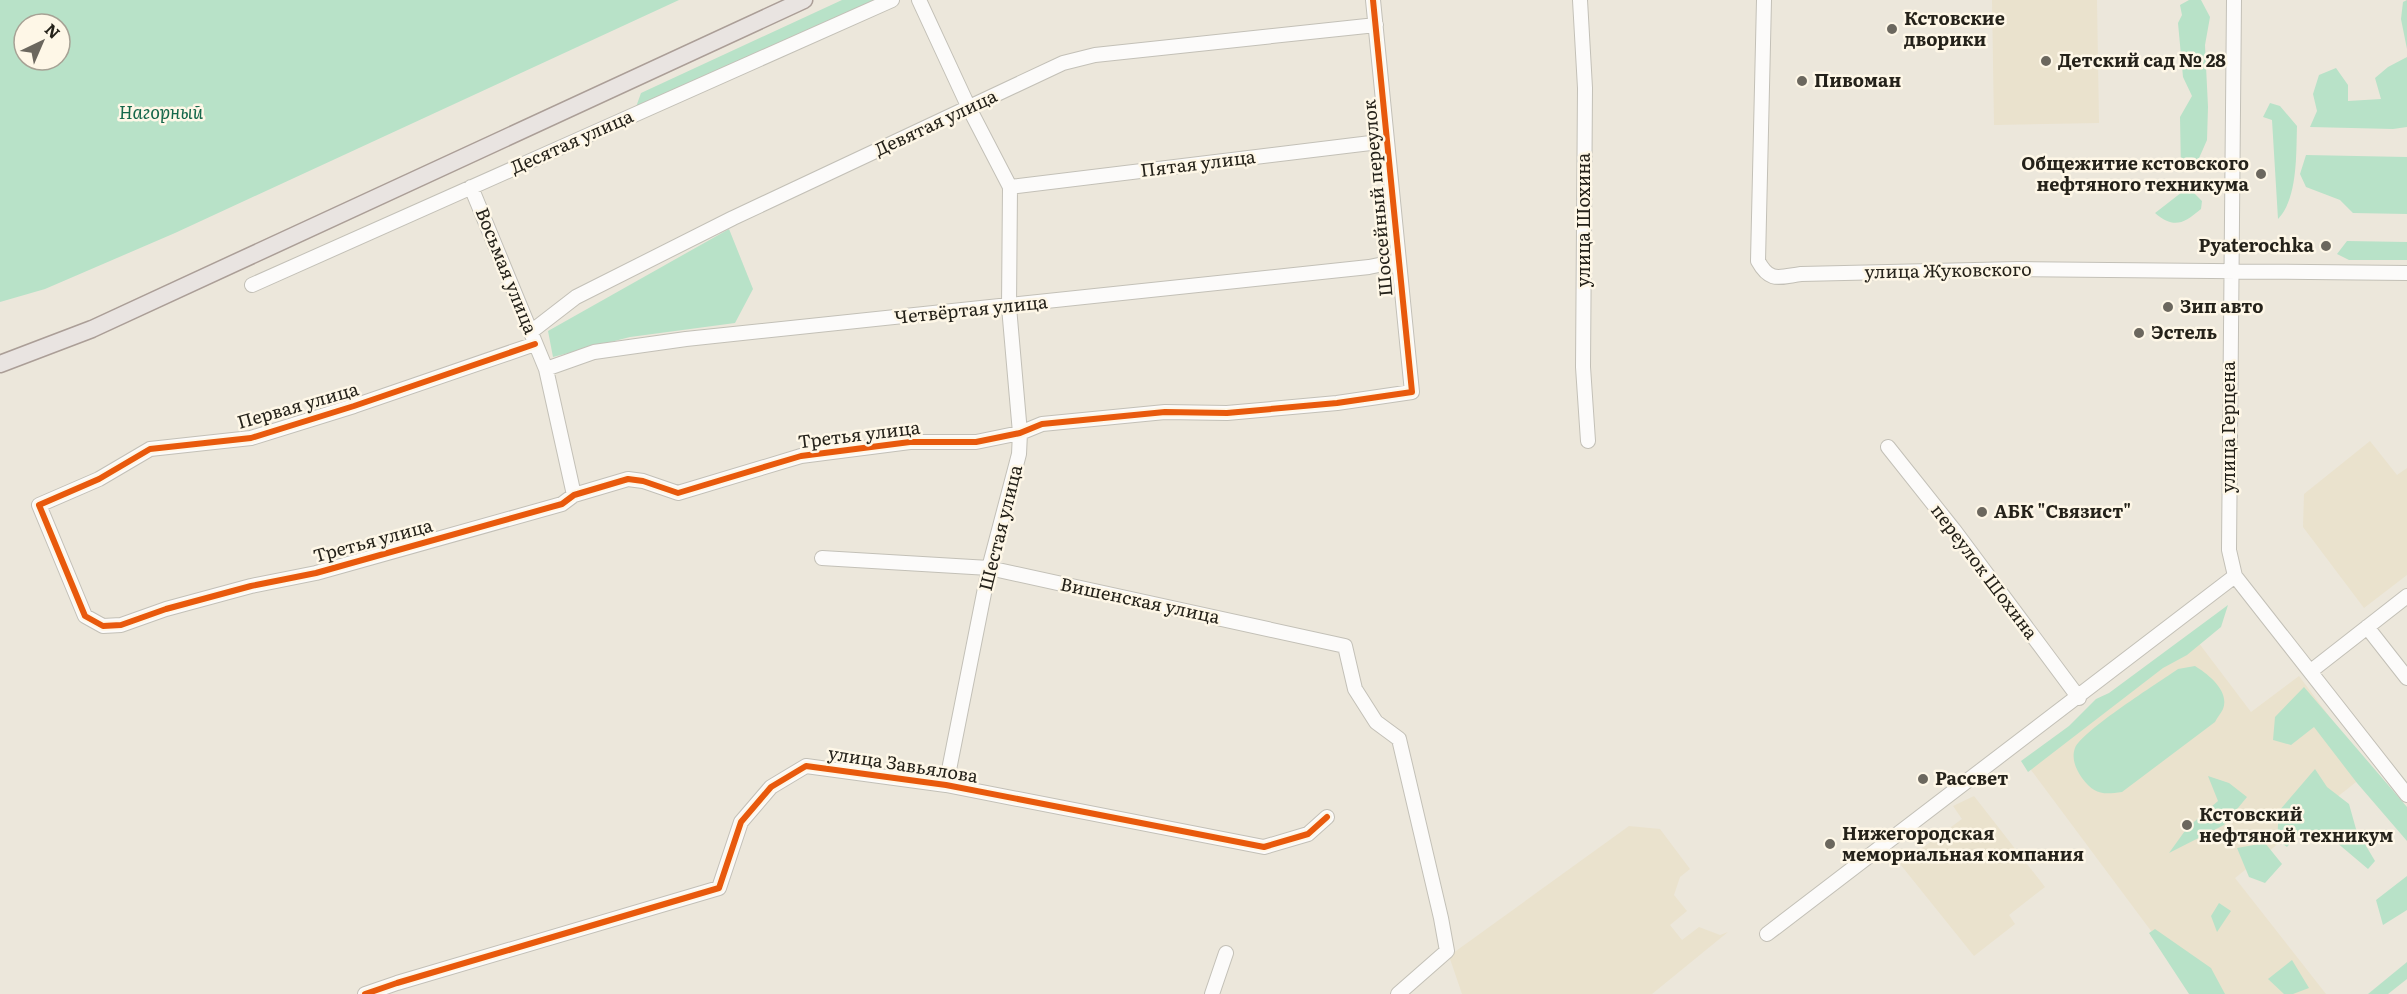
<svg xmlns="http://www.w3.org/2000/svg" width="2407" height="994" viewBox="0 0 2407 994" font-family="Literata,serif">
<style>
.built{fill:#eae2cd}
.green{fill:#b8e2c8;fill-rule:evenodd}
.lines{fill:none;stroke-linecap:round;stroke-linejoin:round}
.minor-casing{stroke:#c3c0b7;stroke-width:16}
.major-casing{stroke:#ab9e97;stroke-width:19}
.minor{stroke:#fcfbfa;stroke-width:14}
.major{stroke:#e9e4e1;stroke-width:16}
.cycleway-casing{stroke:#fef7e7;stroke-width:10}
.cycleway{stroke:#e8590c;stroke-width:6}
.poi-dot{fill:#6b675e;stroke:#fef7e7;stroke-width:2}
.labels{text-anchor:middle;stroke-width:5;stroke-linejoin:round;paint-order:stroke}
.poi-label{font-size:18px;font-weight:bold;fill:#25221a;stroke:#fef7e7;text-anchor:start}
.park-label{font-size:18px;font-style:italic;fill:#15674a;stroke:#fef7e7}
.street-label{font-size:18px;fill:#25221a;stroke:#fef7e7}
</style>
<rect width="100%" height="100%" fill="#ece7db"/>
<path class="built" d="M1992 0H2097L2099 123 1994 125Z
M2370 441 2397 475 2407 468V575L2364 608 2303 527 2304 494Z
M2195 638 2251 712 2299 676 2370 771 2235 878 2326 994H2198L2028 766Z
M1974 796 2045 887 2009 915 2015 924 1974 956 1900 864 1962 819 1953 806Z
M1629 826 1660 829 1690 869 1680 877 1674 895 1687 911 1670 925 1682 940 1699 927 1720 935 1728 932 1652 994H1462L1449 956Z"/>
<path class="green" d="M0 0H679L175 233 45 289 0 302ZM24 24H60V60H24Z
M842 0H877L636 107 641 93Z
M2189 0H2201L2210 17 2205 45 2208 107 2207 140 2196 165 2181 171 2180 117 2192 96 2183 77 2178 23 2182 15 2180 5Z
M2407 0V49L2401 19 2403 2Z
M2407 57V127L2393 129 2310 127 2317 111 2313 94 2319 75 2336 68 2348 85V101L2381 99 2375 78 2388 67Z
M2270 103 2280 106 2297 126C2296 154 2298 198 2278 219L2272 120 2263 117Z
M2306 155 2407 157V214L2353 213 2340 200 2306 187 2300 174Z
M2186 189 2192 191 2202 201 2201 209C2183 224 2174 229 2155 213Z
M729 229 753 289 735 323 630 337 553 357 548 331Z
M2347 241 2407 242V260H2349L2337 254Z
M2228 605 2221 627 2187 655 2163 668 2028 772 2021 761 2069 726 2096 699 2109 693Z
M2195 666C2208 674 2230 691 2223 709 2221 713 2217 718 2215 722L2122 792C2102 795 2094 794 2082 778 2076 769 2071 759 2075 748 2083 730 2158 683 2178 669Z
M2304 687 2407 807V841L2357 783 2314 727 2291 745 2273 740 2275 717Z
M2315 769 2327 787 2349 804 2356 829 2375 861 2368 869 2329 836 2300 831 2287 847 2277 840 2279 811Z
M2208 776 2229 783 2247 797 2224 825 2169 853 2187 828 2218 801Z
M2265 843 2282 864 2265 883 2249 877 2237 848Z
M2407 876V910L2383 925 2376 900Z
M2219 903 2231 911 2217 932 2211 916Z
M2155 929 2211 968 2225 994H2189L2149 933Z
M2292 960 2309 988 2293 994H2284L2268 979Z
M2407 962V979L2388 994H2368Z"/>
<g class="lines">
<g class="minor-casing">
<path id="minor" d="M919 0 969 108 1010 187 1009 307 1020 433 1019 454 989 568 946 785
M1580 0 1585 88 1583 367 1588 441
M1764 0 1758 261C1770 283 1779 277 1801 274L2018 269 2407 273
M2234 0 2229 550 2235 576 2407 795
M471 187 546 369 574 495
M1010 187 1387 141
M252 285 892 0
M532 331 576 297 733 218 1063 63 1095 55 1376 25
M535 344 354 406 251 438 150 449 99 479 39 505 85 616 103 626 121 625 166 609 251 586 316 573 562 504 574 495 628 479 643 481 678 493 801 456 910 442H976L1020 433 1042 424 1165 412 1227 413 1337 403 1412 392 1373 0
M546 369 594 352 686 339 1369 267 1398 261
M1888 447 1954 530 2079 698
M822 558 989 568 1345 646 1355 689 1376 722 1399 739 1441 918 1447 951 1398 994
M2367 627 2407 678
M2311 671 2407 596
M1767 934 2235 576
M365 994 397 983 719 888 741 822 771 787 806 766 946 785 1264 847 1308 834 1327 817
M1212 994 1226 953"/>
</g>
<g class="major-casing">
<path id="major" d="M0 364 92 329 804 0"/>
</g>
<use href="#minor" class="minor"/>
<use href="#major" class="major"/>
<g class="cycleway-casing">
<path id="cycleway" d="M535 344 354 406 251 438 150 449 99 479 39 505 85 616 103 626 121 625 166 609 251 586 316 573 562 504 574 495 628 479 643 481 678 493 801 456 910 442H976L1020 433 1042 424 1165 412 1227 413 1337 403 1412 392 1373 0
M365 994 397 983 719 888 741 822 771 787 806 766 946 785 1264 847 1308 834 1327 817"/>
</g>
<use href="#cycleway" class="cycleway"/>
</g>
<g class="poi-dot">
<circle cx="1892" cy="29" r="6"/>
<circle cx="2046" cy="61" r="6"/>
<circle cx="1802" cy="81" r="6"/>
<circle cx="2261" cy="174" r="6"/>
<circle cx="2326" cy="246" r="6"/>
<circle cx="2168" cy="307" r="6"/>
<circle cx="2139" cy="333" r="6"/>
<circle cx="1982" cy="512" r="6"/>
<circle cx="1923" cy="779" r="6"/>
<circle cx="2187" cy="825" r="6"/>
<circle cx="1830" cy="844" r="6"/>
</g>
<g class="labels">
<g class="poi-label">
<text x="1904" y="25">Кстовские<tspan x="1904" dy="21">дворики</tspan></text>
<text x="2058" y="67">Детский сад № 28</text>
<text x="1814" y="87">Пивоман</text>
<text x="2249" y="170" text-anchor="end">Общежитие кстовского<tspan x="2249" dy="21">нефтяного техникума</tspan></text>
<text x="2314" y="252" text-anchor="end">Pyaterochka</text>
<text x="2180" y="313">Зип авто</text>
<text x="2151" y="339">Эстель</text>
<text x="1994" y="518">АБК "Связист"</text>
<text x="1935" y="785">Рассвет</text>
<text x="2199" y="821">Кстовский<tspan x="2199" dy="21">нефтяной техникум</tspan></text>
<text x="1842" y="840">Нижегородская<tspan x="1842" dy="21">мемориальная компания</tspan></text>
</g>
<g class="park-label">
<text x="161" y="119">Нагорный</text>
</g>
<g class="street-label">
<text transform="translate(936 123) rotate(-25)" y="6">Девятая улица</text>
<text transform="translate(572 142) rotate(-24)" y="6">Десятая улица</text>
<text transform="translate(1198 164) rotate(-7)" y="6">Пятая улица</text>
<text transform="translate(1378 198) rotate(-95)" y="6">Шоссейный переулок</text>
<text transform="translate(1584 220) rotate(-90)" y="6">улица Шохина</text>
<text transform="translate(506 271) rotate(68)" y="6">Восьмая улица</text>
<text transform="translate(1948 271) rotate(-1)" y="6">улица Жуковского</text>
<text transform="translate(971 310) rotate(-6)" y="6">Четвёртая улица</text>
<text transform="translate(298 406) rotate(-16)" y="6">Первая улица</text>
<text transform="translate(2229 427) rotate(-90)" y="6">улица Герцена</text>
<text transform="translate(859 435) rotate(-7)" y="6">Третья улица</text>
<text transform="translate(1001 528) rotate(-76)" y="6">Шестая улица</text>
<text transform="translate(373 541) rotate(-15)" y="6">Третья улица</text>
<text transform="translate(1984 572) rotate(53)" y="6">переулок Шохина</text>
<text transform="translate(1140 601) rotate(12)" y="6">Вишенская улица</text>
<text transform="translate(903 765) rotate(9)" y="6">улица Завьялова</text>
</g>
</g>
<g transform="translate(42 42) rotate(44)"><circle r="28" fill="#fef7e7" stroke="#a7a295" stroke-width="1.5"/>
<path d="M0-4.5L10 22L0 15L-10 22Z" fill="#6b675e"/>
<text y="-9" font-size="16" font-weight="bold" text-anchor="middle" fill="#25221a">N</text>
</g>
</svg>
